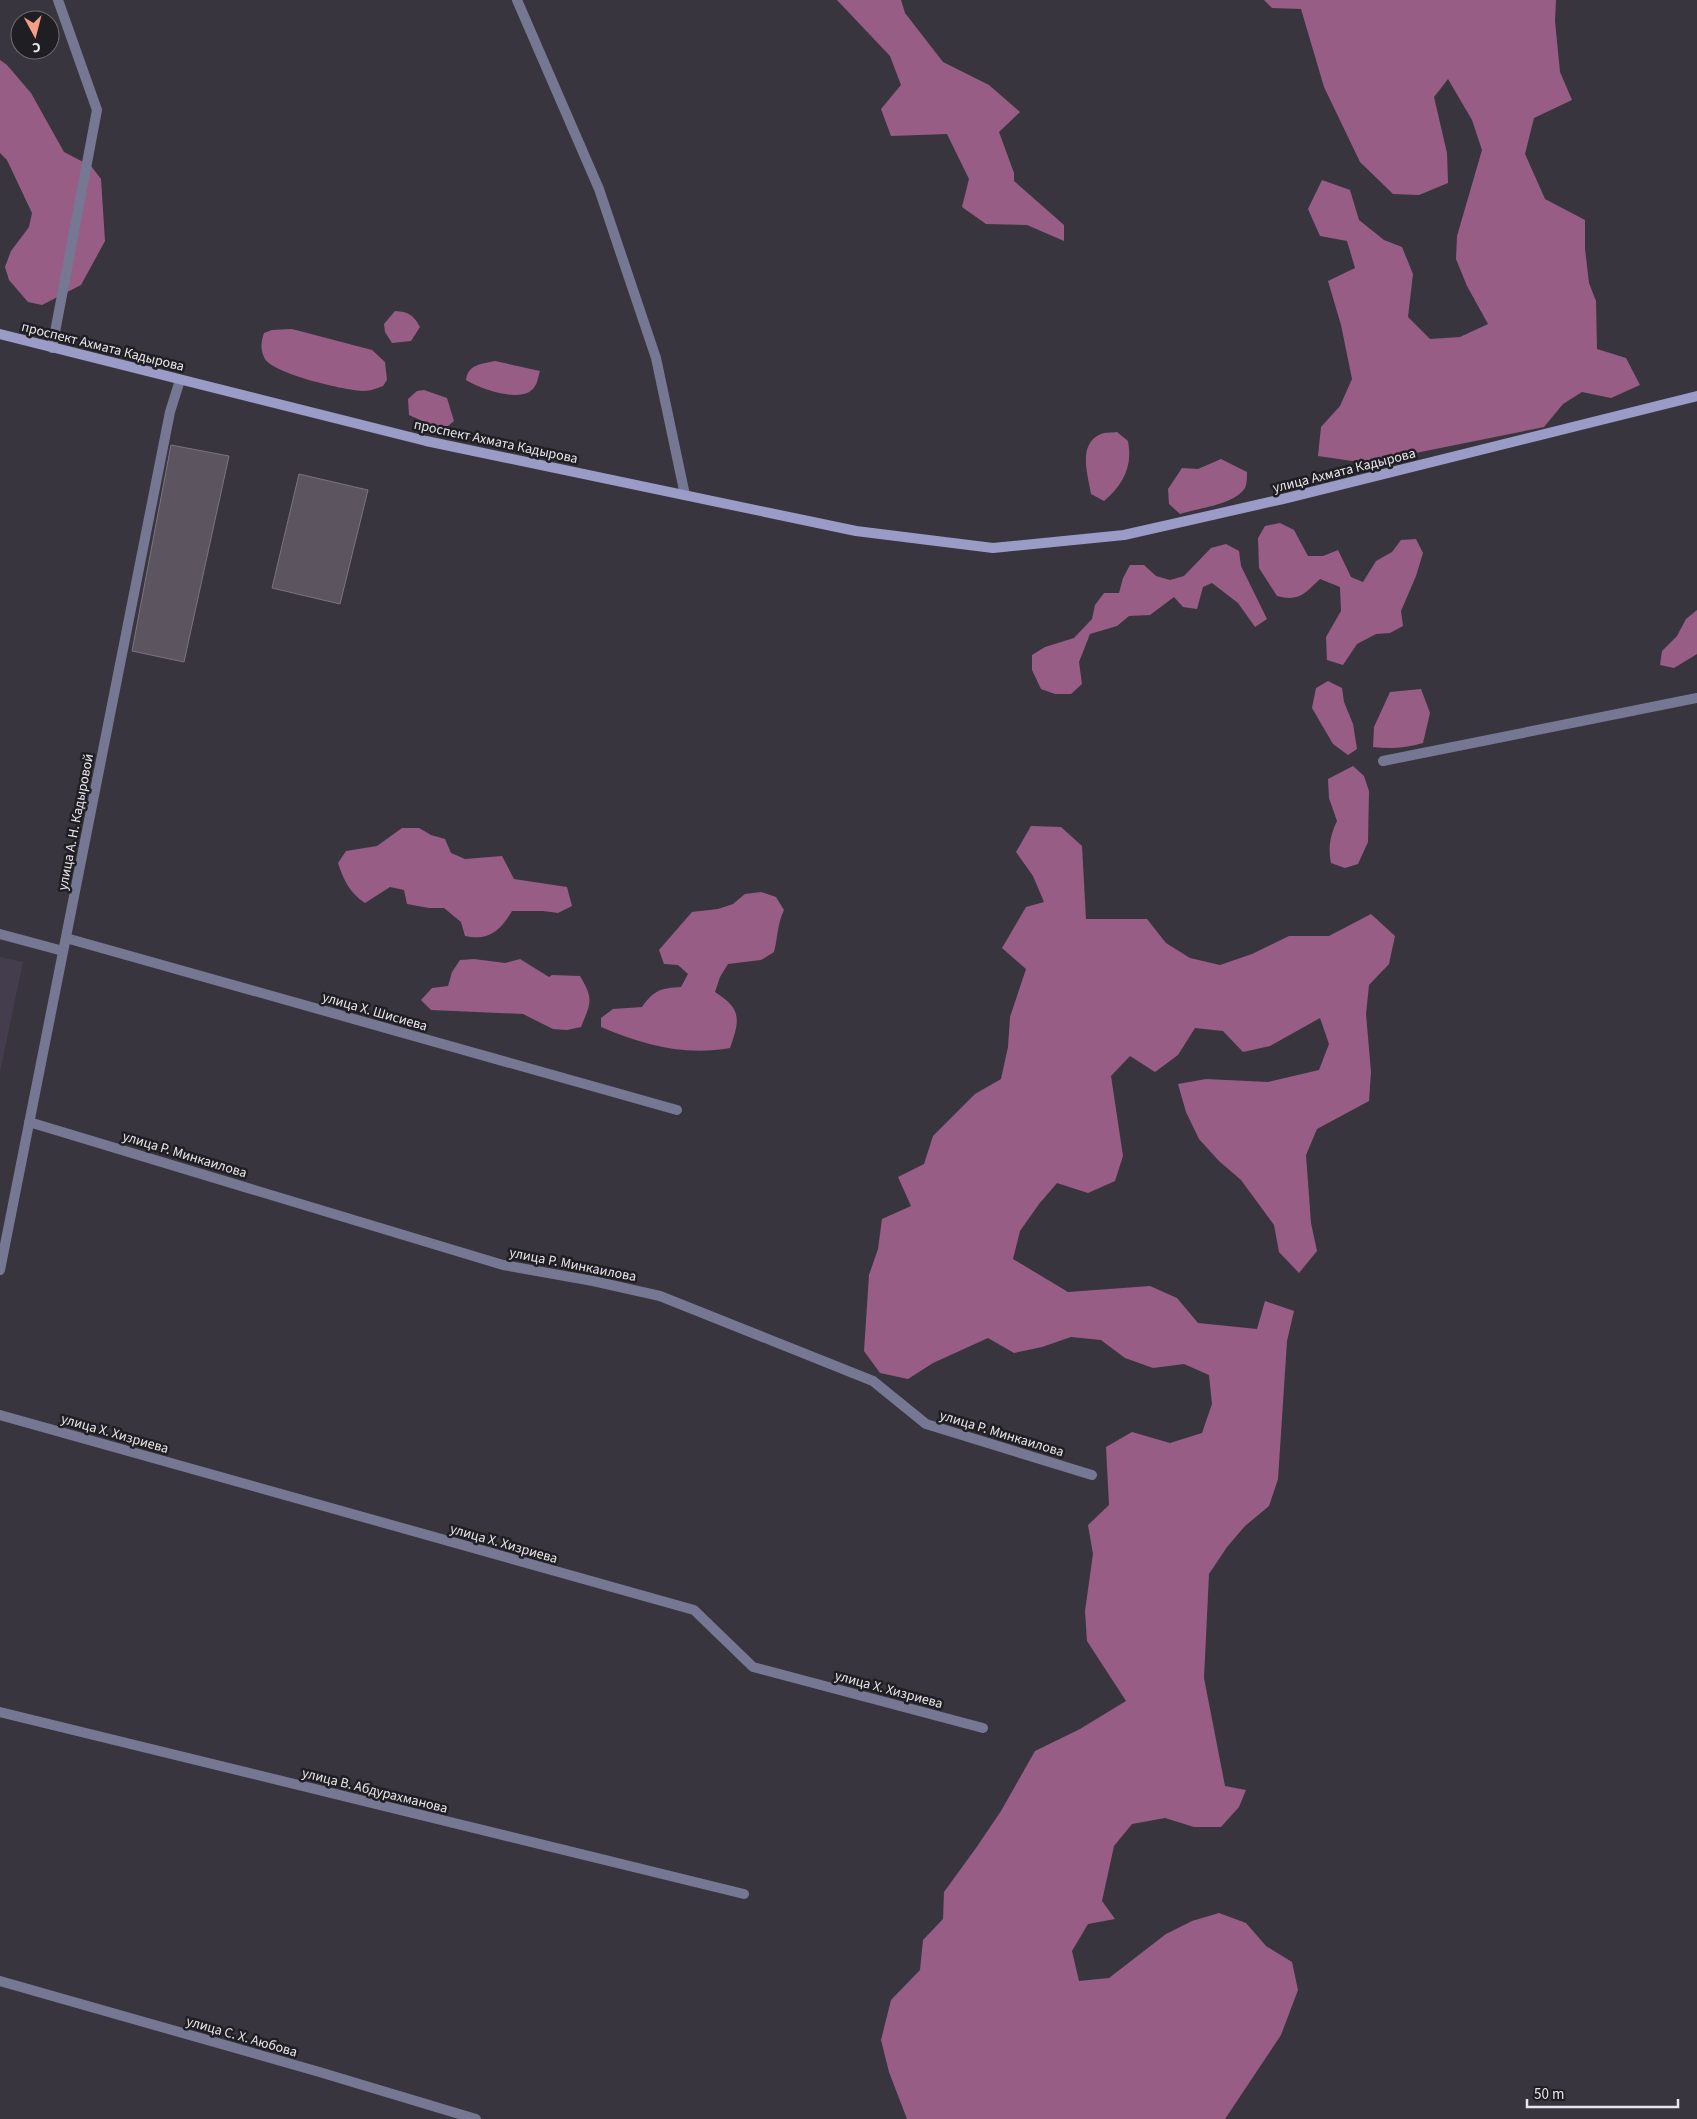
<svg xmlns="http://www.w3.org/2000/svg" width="1697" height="2119" viewBox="0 0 1697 2119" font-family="'Source Sans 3',sans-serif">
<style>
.built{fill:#433d4d}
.forest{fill:#985d85}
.building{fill:#5c545e;stroke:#7c747e}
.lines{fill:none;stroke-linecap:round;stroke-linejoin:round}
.street{stroke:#767793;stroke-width:10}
.secondary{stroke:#9a9bc7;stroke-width:10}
.labels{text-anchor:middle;stroke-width:5;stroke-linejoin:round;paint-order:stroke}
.street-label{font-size:14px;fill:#e8e6ec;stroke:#1f1e22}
</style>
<rect width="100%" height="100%" fill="#39353f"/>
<path class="built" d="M0 957 23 962 0 1072Z"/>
<path class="forest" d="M837 0H901L905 13 943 62 989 85 1020 112 999 132 1014 173V181L1064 225V241L1027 225 986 224 962 207 969 179 947 134 891 136 881 109 901 85 890 56Z
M1264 0H1556L1555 21 1560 72 1572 100 1534 118 1525 154 1545 199 1585 220V249L1589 283 1596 301 1597 349 1626 358 1640 385 1611 398 1582 392 1563 404 1544 427 1366 463 1318 456 1321 427 1340 406 1352 379 1341 325 1328 281 1355 268 1347 241 1320 236 1308 209 1322 180 1350 190 1359 220 1384 240 1402 247 1413 274 1408 317 1430 339 1460 337 1488 324 1467 286 1456 259 1457 236 1482 150 1472 120 1448 79 1434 97 1447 153 1448 183 1419 195 1393 194 1360 162 1324 87 1301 9 1272 8Z
M0 60 7 65 31 93 64 152 91 166 101 179 105 241 81 285 42 305 28 302 9 280 5 267 11 251 29 227 32 213 7 160 0 153Z
M395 311C408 312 413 314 420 327L411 341 392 343 385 332 384 324Z
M292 329 372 350 385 362 387 380 383 386C377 388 371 391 364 391 347 391 274 374 265 359 260 350 261 342 264 333L272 330Z
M495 361 540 371C538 376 538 382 535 386 525 405 480 389 466 380 468 364 482 364 495 361Z
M424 390 447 398 454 421 448 426H433L409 415 408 399 417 391Z
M1117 432 1128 441C1133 466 1123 485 1104 501L1091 494C1088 475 1077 444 1101 434 1105 432 1112 433 1117 432Z
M1221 459 1247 472C1247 477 1247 484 1245 488 1234 505 1198 508 1180 514L1169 504 1168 489 1182 468 1198 469Z
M1280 523 1294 530 1308 556H1323L1338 550 1351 577 1363 582 1376 561 1392 552 1401 540 1416 539 1423 553 1416 576 1401 611 1403 626 1390 633 1376 634 1357 644 1343 665 1327 660 1326 637 1341 611 1340 587 1320 579C1305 593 1300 602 1277 596L1259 568 1258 538 1265 526Z
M1226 544 1239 551 1241 566 1267 619 1255 627 1238 603 1212 583 1203 587 1197 609 1183 607 1174 597 1150 615 1129 616 1117 626 1090 634 1079 662 1082 684 1071 694H1055L1041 689 1032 670V655L1045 647 1074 638 1092 619 1095 605 1104 593H1119L1123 578 1130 565H1144L1156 576 1170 580 1184 576 1211 548Z
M1697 610V654L1674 668 1660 665 1662 651 1677 636 1686 619Z
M1328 681 1342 688 1344 702 1353 724 1357 749 1348 755 1333 744 1312 708 1316 688Z
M1421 689 1430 713 1423 743C1406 748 1391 749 1373 747L1374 727 1390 692Z
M1353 766 1364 776 1369 791 1368 842 1358 864 1345 868 1331 863C1328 847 1330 836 1337 821L1329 798 1328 779Z
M1031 826 1061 827 1082 846 1086 919H1147L1166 943 1190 958 1220 965 1252 954 1289 936H1329L1371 914 1395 936 1389 964 1369 985 1366 1014 1371 1072 1369 1101 1317 1129 1306 1155 1311 1223 1317 1251 1299 1273 1279 1252 1274 1225 1241 1180 1219 1161 1199 1139 1186 1112 1178 1084 1206 1079 1268 1082 1319 1070 1329 1044 1320 1018 1270 1046 1243 1052 1223 1031 1195 1028 1178 1055 1155 1072 1130 1056 1111 1076 1123 1156 1115 1181 1088 1193 1057 1183 1039 1204 1020 1231 1013 1259 1068 1292 1150 1286 1177 1298 1198 1323 1257 1329 1265 1301 1294 1311 1287 1341 1278 1479 1269 1506 1245 1526 1227 1547 1209 1574 1204 1678 1225 1786 1246 1790 1239 1807 1221 1827H1194L1165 1818 1132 1824 1114 1846 1102 1901 1115 1919 1088 1924 1072 1951 1079 1981 1109 1978 1166 1934 1192 1921 1219 1913 1246 1923 1266 1946 1292 1962 1298 1990 1281 2035 1225 2119H907L889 2072 881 2040 891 2000 920 1970 923 1940 943 1919 944 1892 976 1848 1001 1811 1035 1751 1080 1729 1126 1701 1087 1641 1085 1611 1093 1554 1088 1525 1109 1505 1106 1447 1132 1432 1170 1443 1202 1433 1212 1404 1209 1375 1184 1364 1153 1368 1125 1358 1101 1340 1071 1337 1042 1347 1014 1353 988 1338 933 1363 908 1379 880 1373 864 1351 869 1275 878 1249 882 1219 911 1206 898 1177 924 1164 933 1136 975 1094 1001 1079 1008 1047 1010 1017 1026 969 1002 948 1026 907 1044 902 1033 876 1016 852Z
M402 828H419L431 835 445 839 451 853 465 859 502 856 514 879 567 887 572 906 558 913 543 911H512C500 931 489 941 465 936L461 922 444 908H429L407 904 404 890 390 887 365 903C350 893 344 881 338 863L346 851 377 846Z
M761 892 776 897 784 910C777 925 778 937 774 952L761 960 728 964 720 977 715 992C742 1009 740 1020 730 1048 684 1056 643 1045 601 1027V1018L613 1009 642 1007C654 990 661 988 681 987L688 974 678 965 664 964 659 950 692 912 718 909 733 904 745 894Z
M474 959 505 963 520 959 549 977 552 975 580 976C594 1000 591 1002 581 1027L567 1030 553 1029 523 1014 431 1010 421 1000 432 988 448 986 452 972 460 960Z"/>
<path class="building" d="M171 445 229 456 184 662 132 651Z
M299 474 368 490 340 604 272 588Z"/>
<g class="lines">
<path class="street" d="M517 0 599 189 656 358 685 495
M52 348 97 110 58 0
M1383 761 1697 698
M0 934 63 951
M66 938 677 1110
M29 1122 503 1265 593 1281 660 1296 873 1381 926 1424 1092 1475
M0 1270 170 412 180 380
M0 1415 694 1610 753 1667 983 1728
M0 1712 744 1894
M0 1981 316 2071 476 2119"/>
<path class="secondary" d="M0 334 426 441 856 531 993 548 1124 535 1283 499 1697 396"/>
</g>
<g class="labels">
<g class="street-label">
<text transform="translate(103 346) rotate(14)" y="5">проспект Ахмата Кадырова</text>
<text transform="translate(496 441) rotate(12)" y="5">проспект Ахмата Кадырова</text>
<text transform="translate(1344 470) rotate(-14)" y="5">улица Ахмата Кадырова</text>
<text transform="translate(75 822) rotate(-79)" y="5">улица А. Н. Кадыровой</text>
<text transform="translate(375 1011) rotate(16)" y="5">улица Х. Шисиева</text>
<text transform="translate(185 1154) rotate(17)" y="5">улица Р. Минкаилова</text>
<text transform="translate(573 1264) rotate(11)" y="5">улица Р. Минкаилова</text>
<text transform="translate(115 1433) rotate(16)" y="5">улица Х. Хизриева</text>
<text transform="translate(1002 1433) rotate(17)" y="5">улица Р. Минкаилова</text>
<text transform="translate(504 1543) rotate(16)" y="5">улица Х. Хизриева</text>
<text transform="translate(889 1689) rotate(15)" y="5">улица Х. Хизриева</text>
<text transform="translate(375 1790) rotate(14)" y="5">улица В. Абдурахманова</text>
<text transform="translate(242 2036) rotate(16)" y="5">улица С. Х. Аюбова</text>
</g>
</g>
<g transform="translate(35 35) rotate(173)"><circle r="24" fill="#1f1e22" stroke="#6f6e73"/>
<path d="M0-4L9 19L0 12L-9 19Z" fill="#f49e86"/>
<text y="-8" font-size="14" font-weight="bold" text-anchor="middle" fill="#e8e6ec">С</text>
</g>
<path d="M1527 2099v8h151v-8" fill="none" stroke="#e8e6ec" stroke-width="2.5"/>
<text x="1534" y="2099" font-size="15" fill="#e8e6ec" stroke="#1f1e22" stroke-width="4" paint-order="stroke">50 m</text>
</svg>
